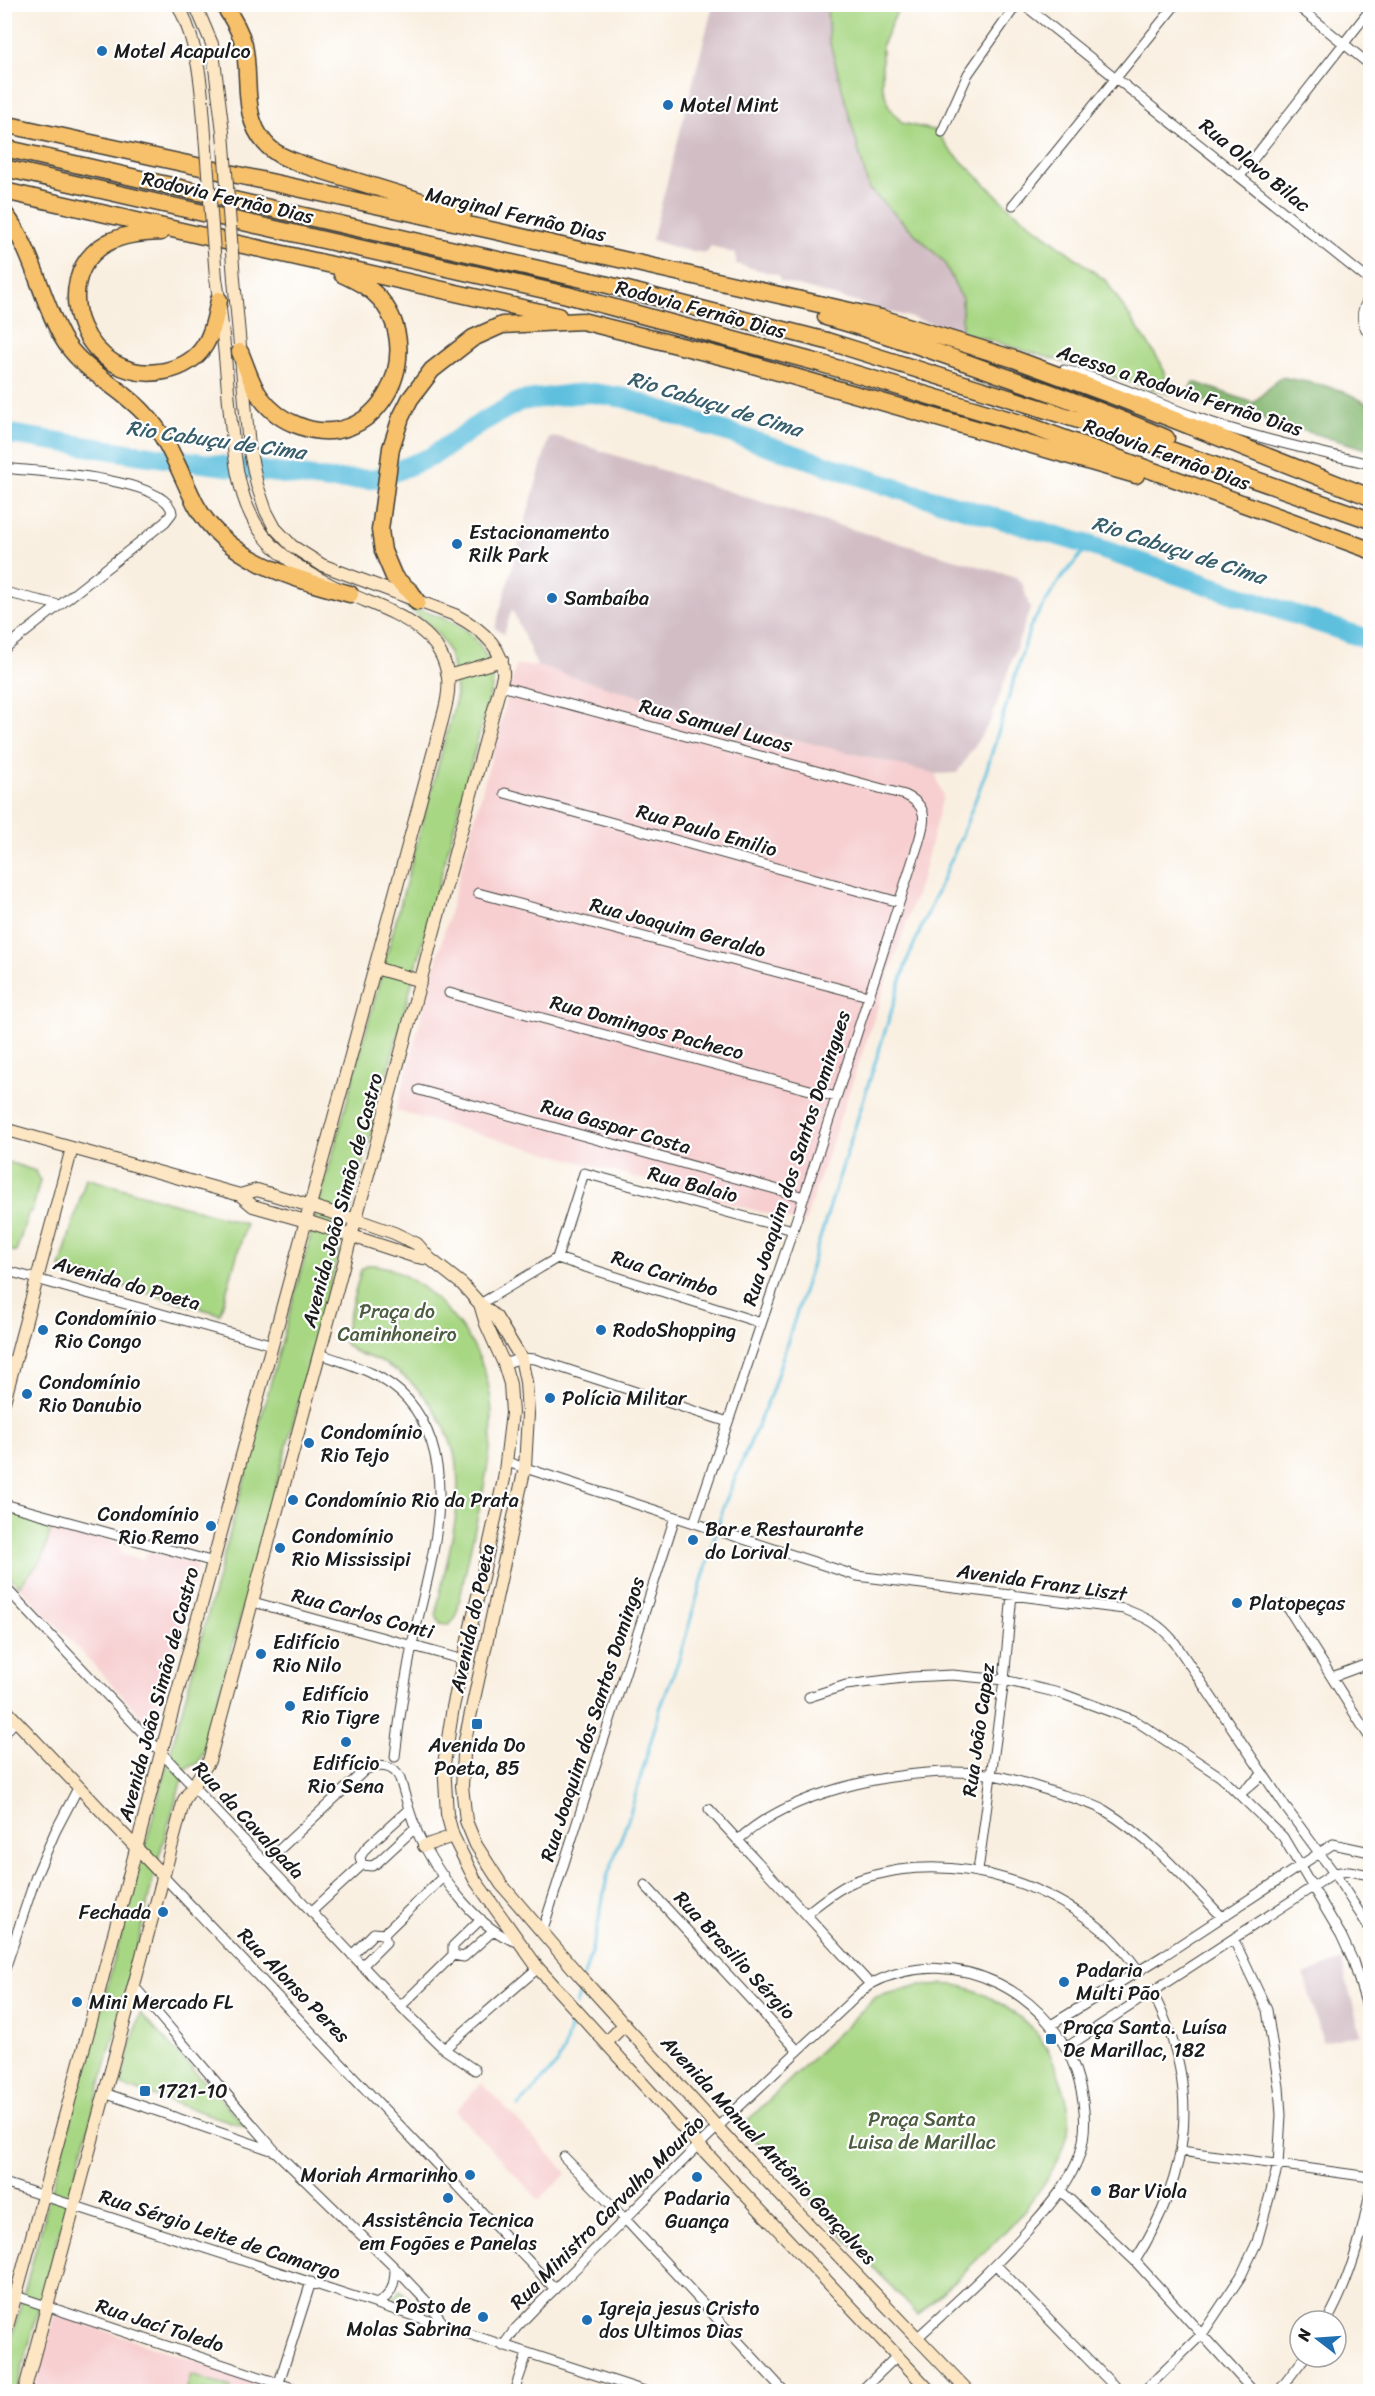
<svg xmlns="http://www.w3.org/2000/svg" width="1375" height="2396" viewBox="0 0 1375 2396" font-family="Sriracha,sans-serif">
<style>
.built{fill:#f7cfd0}
.industrial{fill:#d2bdc5}
.green{fill:#a8d784;stroke:#627a50;stroke-width:1.5}
.forest{fill:#86b872;stroke:#516a47;stroke-width:1.5}
.lines{fill:none;stroke-linecap:round;stroke-linejoin:round}
.stream{stroke:#5fc0de;stroke-width:3}
.river{stroke:#5fc0de;stroke-width:20}
.street-casing{stroke:#3d3c39;stroke-width:11}
.secondary-casing{stroke:#3d3c39;stroke-width:14}
.highway-casing{stroke:#3d3c39;stroke-width:19}
.street{stroke:#fff;stroke-width:9}
.secondary{stroke:#fce6c4;stroke-width:12}
.highway{stroke:#f7c06b;stroke-width:16}
.secondary-bridge-casing{stroke:#3d3c39;stroke-width:14;stroke-linecap:butt}
.secondary-bridge{stroke:#fce6c4;stroke-width:12}
.poi-dot{fill:#1f6fb2;stroke:#fff;stroke-width:2}
.labels{text-anchor:middle;stroke-width:4.5;stroke-linejoin:round;paint-order:stroke}
.poi-label{font-size:20px;fill:#1c1c1c;stroke:#fff;text-anchor:start}
.street-label{font-size:20px;fill:#1c1c1c;stroke:#fff}
.park-label{font-size:20px;fill:#4d5d40;stroke:#fff}
.water-label{font-size:21px;font-style:italic;fill:#375e6a;stroke:#fff}
</style>
<rect width="100%" height="100%" fill="#fff"/>
<filter id="ink" filterUnits="userSpaceOnUse"><feTurbulence type="fractalNoise" baseFrequency=".0167" numOctaves="2"/><feDisplacementMap in="SourceGraphic" scale="12" xChannelSelector="R" yChannelSelector="G"/><feConvolveMatrix kernelMatrix="1 2 1 2 8 2 1 2 1" color-interpolation-filters="sRGB"/></filter>
<filter id="wash" filterUnits="userSpaceOnUse"><feTurbulence type="fractalNoise" baseFrequency=".008" numOctaves="4" result="noise"/><feDisplacementMap in="SourceGraphic" scale="24" xChannelSelector="R" yChannelSelector="G"/><feGaussianBlur stdDeviation="1.35" result="paint"/><feColorMatrix in="noise" values="0 0 0 0 0 0 0 0 0 0 0 0 0 0 0 0 0 1.4 0 .05"/><feComposite in="paint" operator="in"/></filter>
<g filter="url(#wash)">
<rect width="100%" height="100%" fill="#f9efe0"/>
<path class="built" d="M516 665 542 666 736 725 936 774 943 796 923 874 804 1224 396 1111Z
M52 1525 121 1543 120 1553 127 1556 143 1560 149 1551 196 1564V1572L155 1726H152L147 1722 19 1586 43 1558Z
M482 2083 567 2173 539 2200 455 2111Z
M55 2316H60L274 2387 273 2392H33Z"/>
<path class="industrial" d="M713 5H827L829 40 869 189 944 262 962 299V332L780 281 778 275 736 264V254L711 246 706 253 679 249 652 240Z
M558 437 803 515 1016 577 1023 585 1030 609 991 720 957 773 936 774 736 725 537 666 512 609 504 634 495 628 549 438Z
M1341 1960 1361 2034 1323 2042 1304 1975Z"/>
<path class="green" d="M827 5H900L882 45V85L889 107 902 123 937 131 948 148 1010 208 1106 281 1161 363 1170 394 962 332V299L944 262 869 189 829 40Z
M402 604C449 620 486 626 493 683L204 1752 198 1763 185 1769 156 1866 129 1981 16 2391 5 2392V2365L23 2296 456 699C455 648 442 631 402 604Z
M5 1161 36 1171 40 1180 32 1212 29 1211 16 1252 5 1249Z
M86 1178 246 1224 220 1314 60 1268Z
M368 1265C391 1263 420 1284 436 1299 505 1366 498 1423 479 1510 471 1546 463 1582 456 1618L449 1625 440 1624 436 1615C444 1562 467 1507 454 1453 444 1416 420 1384 387 1365 375 1357 343 1353 343 1337L361 1270Z
M5 1511 52 1525 43 1558 19 1586 5 1571Z
M919 1985C931 1985 944 1984 955 1985 986 1990 1028 2018 1044 2044 1055 2061 1072 2105 1069 2125 1058 2196 967 2267 918 2315L742 2126 876 1997Z
M140 2013 241 2121 246 2127 120 2085Z
M400 2290 422 2310 389 2304Z
M191 2375 231 2388 230 2391H186Z"/>
<path class="forest" d="M1281 377 1322 385 1343 391 1370 405V450L1186 396 1194 382 1253 403Z"/>
<g class="lines">
<path class="stream" d="M584 1976 596 1935 607 1877 630 1814 660 1709 679 1659 724 1505 772 1391 908 958 962 835 987 769 1030 627 1059 581 1089 545
M576 2005 582 1985
M519 2106 557 2064 564 2050 574 2014"/>
<path class="river" d="M4 433 135 454 330 480 376 479 431 457 482 422 520 401 573 394 593 393 625 398 901 490 1089 545 1370 640"/>
</g>
</g>
<g filter="url(#ink)">
<g class="lines">
<g class="street-casing">
<path id="street" d="M1023 4 1370 281
M1295 4 1370 65
M942 132 968 74 1017 4
M1240 176 1370 10
M1013 205 1176 4
M1370 297C1360 310 1360 323 1370 335
M1064 370C1109 380 1150 401 1193 416 1250 437 1311 450 1370 464
M4 468C35 472 168 477 172 513L165 522 4 649
M4 592 59 605
M501 686 905 795C929 806 925 820 919 841L804 1197 694 1523
M505 793 899 902
M478 893 868 996
M449 993 836 1097
M419 1090 804 1197
M557 1258 761 1323
M4 1270 273 1345
M480 1304 557 1258 584 1173 793 1230
M320 1354C352 1365 385 1374 408 1400 466 1468 428 1569 412 1645 405 1682 399 1720 395 1757
M504 1364 521 1358 535 1359 728 1422
M507 1462 857 1576 1124 1609C1147 1618 1159 1623 1175 1643L1286 1808 1334 1873 1370 1929
M4 1504 214 1562
M4 1586 409 2015 444 2049 475 2070
M253 1602 464 1660
M1286 1605 1370 1738
M1332 1677 1370 1663
M809 1697 846 1685 911 1677 952 1675 1004 1680 1063 1694 1136 1721 1221 1777 1283 1837 1341 1935 1353 1961 1366 2003 1370 2030
M4 1734 16 1720
M1240 1794 1263 1774
M709 1809 870 1984
M738 1840C795 1788 911 1765 987 1774 1009 1777 1031 1785 1053 1792 1069 1797 1089 1802 1104 1810 1149 1837 1186 1879 1222 1917
M265 1863 365 1770C378 1764 394 1764 400 1779 407 1801 412 1825 423 1844 442 1879 479 1930 517 1942
M362 1865 360 1857 366 1848 409 1809
M978 1871 1004 1680 1012 1594
M163 1876 555 2289
M645 1885 798 2051
M311 1912 362 1865 372 1866 377 1863 416 1827
M806 1914C820 1903 834 1891 851 1883 865 1876 883 1873 899 1870 974 1860 1048 1885 1106 1933 1119 1943 1129 1958 1139 1971
M542 1932 675 1517
M352 1955 374 1933 384 1934 444 1876
M453 1955 464 1957 493 1931
M362 1966 386 1942 384 1934
M4 1972 36 1876 55 1832 78 1788
M133 1985 276 2152 395 2268 429 2304 445 2326
M401 2006 453 1955V1946L481 1919
M1051 2025 1163 1956 1333 1844 1370 1852
M1067 2047 1334 1873 1349 1871 1370 1875
M444 2049 538 1968
M104 2093 274 2151
M1181 2151 1370 2177
M564 2157 625 2219 785 2392
M4 2183 648 2392
M1062 2192 1135 2261 1254 2392
M1135 2261C1191 2172 1202 2087 1152 1992
M996 2265 1120 2392
M4 2292 305 2392
M376 2304C392 2296 395 2284 395 2268
M1327 2321C1349 2282 1362 2236 1370 2192
M503 2346 516 2328 540 2303C594 2252 644 2199 697 2147 725 2119 755 2092 784 2064 804 2045 825 2026 845 2007 854 1999 863 1988 873 1983 956 1941 1057 1994 1079 2082 1085 2105 1087 2131 1080 2154 1069 2185 1048 2207 1027 2231 993 2269 955 2303 918 2337
M276 2392 311 2282
M514 2392 527 2354
M860 2392 897 2356
M1143 2392 1203 2333 1241 2276 1257 2242 1278 2165 1281 2115 1279 2087 1267 2010 1234 1940
M1278 2392 1305 2357"/>
</g>
<g class="secondary-casing">
<path id="secondary" d="M178 4C199 46 202 89 205 135
M195 4 212 44 223 132
M448 676 502 660
M375 968 421 981
M4 1129 240 1195 253 1206 306 1221 413 1256 430 1259
M240 1195 257 1190 357 1220 394 1233 417 1244 430 1259 462 1284 480 1304 496 1317 521 1358 526 1382 528 1414 525 1467 465 1740 462 1786 466 1821 476 1845 501 1884 579 1975 749 2162 969 2392
M480 1304 486 1324 504 1364 510 1384 512 1413 504 1479 453 1707 444 1764 447 1814 453 1836 475 1880 538 1968 693 2139 931 2392
M4 1402 72 1148
M4 1708 163 1876
M424 1846 453 1836
M606 2043 625 2024
M4 2338 93 2014 161 1753 440 728C444 712 450 695 448 678 442 626 389 612 350 594 312 577 271 555 252 517 236 486 234 448 230 414 226 369 223 323 216 278
M24 2392 184 1800 209 1761 503 676C505 646 478 627 455 615L322 565 292 546 275 528 266 511 257 485 249 447 234 279"/>
</g>
<g class="highway-casing">
<path id="highway" d="M223 4C232 17 240 30 244 45 251 78 241 116 265 143 275 155 290 160 304 165L463 214
M4 124 495 231 881 318 1014 359 1114 396 1370 497
M4 148 600 283 827 341 1142 440 1370 520
M4 168 567 295 819 363 1027 425 1370 550
M4 191 558 316
M4 213C33 249 40 297 62 337 81 371 120 386 145 414 170 440 180 474 196 505 226 560 293 579 350 594
M161 232C142 233 124 234 107 243 43 279 86 387 165 371 206 362 212 335 219 300
M826 317C884 333 939 353 995 373 1053 393 1110 414 1166 438
M240 352C247 368 251 385 261 398 270 410 283 420 297 425 373 457 429 358 380 299 370 287 356 281 342 274
M417 602 411 592 394 577 383 551 380 530 391 448 401 417 410 399 432 370 473 338 502 325 582 321 736 360 1136 475"/>
</g>
<use href="#street" class="street"/>
<use href="#secondary" class="secondary"/>
<use href="#highway" class="highway"/>
<g class="secondary-bridge-casing">
<path id="secondary-bridge" d="M223 132 234 279
M205 135 216 278"/>
</g>
<use href="#secondary-bridge" class="secondary-bridge"/>
</g>
</g>
<g class="poi-dot">
<circle cx="102" cy="51" r="6"/>
<circle cx="668" cy="105" r="6"/>
<circle cx="457" cy="544" r="6"/>
<circle cx="552" cy="598" r="6"/>
<circle cx="43" cy="1330" r="6"/>
<circle cx="601" cy="1330" r="6"/>
<circle cx="27" cy="1394" r="6"/>
<circle cx="550" cy="1398" r="6"/>
<circle cx="309" cy="1443" r="6"/>
<circle cx="293" cy="1500" r="6"/>
<circle cx="211" cy="1526" r="6"/>
<circle cx="693" cy="1540" r="6"/>
<circle cx="280" cy="1548" r="6"/>
<circle cx="1237" cy="1603" r="6"/>
<circle cx="261" cy="1654" r="6"/>
<circle cx="290" cy="1706" r="6"/>
<rect x="471" y="1718" width="12" height="12" rx="3"/>
<circle cx="346" cy="1742" r="6"/>
<circle cx="163" cy="1912" r="6"/>
<circle cx="1064" cy="1982" r="6"/>
<circle cx="77" cy="2002" r="6"/>
<rect x="1045" y="2033" width="12" height="12" rx="3"/>
<rect x="139" y="2085" width="12" height="12" rx="3"/>
<circle cx="470" cy="2175" r="6"/>
<circle cx="697" cy="2177" r="6"/>
<circle cx="1096" cy="2191" r="6"/>
<circle cx="448" cy="2198" r="6"/>
<circle cx="483" cy="2317" r="6"/>
<circle cx="587" cy="2320" r="6"/>
</g>
<g class="labels">
<g class="poi-label">
<text x="114" y="58">Motel Acapulco</text>
<text x="680" y="112">Motel Mint</text>
<text x="469" y="539">Estacionamento<tspan x="469" dy="23">Rilk Park</tspan></text>
<text x="564" y="605">Sambaíba</text>
<text x="55" y="1325">Condomínio<tspan x="55" dy="23">Rio Congo</tspan></text>
<text x="613" y="1337">RodoShopping</text>
<text x="39" y="1389">Condomínio<tspan x="39" dy="23">Rio Danubio</tspan></text>
<text x="562" y="1405">Polícia Militar</text>
<text x="321" y="1439">Condomínio<tspan x="321" dy="23">Rio Tejo</tspan></text>
<text x="305" y="1507">Condomínio Rio da Prata</text>
<text x="199" y="1521" text-anchor="end">Condomínio<tspan x="199" dy="23">Rio Remo</tspan></text>
<text x="705" y="1536">Bar e Restaurante<tspan x="705" dy="23">do Lorival</tspan></text>
<text x="292" y="1543">Condomínio<tspan x="292" dy="23">Rio Mississipi</tspan></text>
<text x="1249" y="1610">Platopeças</text>
<text x="273" y="1649">Edifício<tspan x="273" dy="23">Rio Nilo</tspan></text>
<text x="302" y="1701">Edifício<tspan x="302" dy="23">Rio Tigre</tspan></text>
<text x="477" y="1752" text-anchor="middle">Avenida Do<tspan x="477" dy="23">Poeta, 85</tspan></text>
<text x="346" y="1770" text-anchor="middle">Edifício<tspan x="346" dy="23">Rio Sena</tspan></text>
<text x="151" y="1919" text-anchor="end">Fechada</text>
<text x="1076" y="1977">Padaria<tspan x="1076" dy="23">Multi Pão</tspan></text>
<text x="89" y="2009">Mini Mercado FL</text>
<text x="1063" y="2034">Praça Santa. Luísa<tspan x="1063" dy="23">De Marillac, 182</tspan></text>
<text x="157" y="2098">1721-10</text>
<text x="458" y="2182" text-anchor="end">Moriah Armarinho</text>
<text x="1108" y="2198">Bar Viola</text>
<text x="697" y="2205" text-anchor="middle">Padaria<tspan x="697" dy="23">Guança</tspan></text>
<text x="448" y="2227" text-anchor="middle">Assistência Tecnica<tspan x="448" dy="23">em Fogões e Panelas</tspan></text>
<text x="471" y="2313" text-anchor="end">Posto de<tspan x="471" dy="23">Molas Sabrina</tspan></text>
<text x="599" y="2315">Igreja jesus Cristo<tspan x="599" dy="23">dos Ultimos Dias</tspan></text>
</g>
<g class="street-label">
<text transform="translate(1255 165) rotate(39)" y="7">Rua Olavo Bilac</text>
<text transform="translate(228 197) rotate(13)" y="7">Rodovia Fernão Dias</text>
<text transform="translate(516 214) rotate(13)" y="7">Marginal Fernão Dias</text>
<text transform="translate(701 309) rotate(15)" y="7">Rodovia Fernão Dias</text>
<text transform="translate(1180 390) rotate(18)" y="7">Acesso a Rodovia Fernão Dias</text>
<text transform="translate(1167 454) rotate(20)" y="7">Rodovia Fernão Dias</text>
<text transform="translate(716 725) rotate(15)" y="7">Rua Samuel Lucas</text>
<text transform="translate(707 830) rotate(16)" y="7">Rua Paulo Emilio</text>
<text transform="translate(678 927) rotate(15)" y="7">Rua Joaquim Geraldo</text>
<text transform="translate(647 1027) rotate(15)" y="7">Rua Domingos Pacheco</text>
<text transform="translate(616 1126) rotate(16)" y="7">Rua Gaspar Costa</text>
<text transform="translate(796 1158) rotate(-72)" y="7">Rua Joaquim dos Santos Domingues</text>
<text transform="translate(693 1184) rotate(15)" y="7">Rua Balaio</text>
<text transform="translate(342 1200) rotate(-75)" y="7">Avenida João Simão de Castro</text>
<text transform="translate(665 1273) rotate(18)" y="7">Rua Carimbo</text>
<text transform="translate(127 1283) rotate(16)" y="7">Avenida do Poeta</text>
<text transform="translate(1042 1582) rotate(8)" y="7">Avenida Franz Liszt</text>
<text transform="translate(363 1613) rotate(15)" y="7">Rua Carlos Conti</text>
<text transform="translate(472 1618) rotate(-78)" y="7">Avenida do Poeta</text>
<text transform="translate(158 1694) rotate(-75)" y="7">Avenida João Simão de Castro</text>
<text transform="translate(592 1719) rotate(-72)" y="7">Rua Joaquim dos Santos Domingos</text>
<text transform="translate(978 1730) rotate(-82)" y="7">Rua João Capez</text>
<text transform="translate(249 1820) rotate(47)" y="7">Rua da Cavalgada</text>
<text transform="translate(735 1955) rotate(47)" y="7">Rua Brasilio Sérgio</text>
<text transform="translate(294 1985) rotate(46)" y="7">Rua Alonso Peres</text>
<text transform="translate(769 2150) rotate(47)" y="7">Avenida Manuel Antônio Gonçalves</text>
<text transform="translate(607 2212) rotate(-45)" y="7">Rua Ministro Carvalho Mourão</text>
<text transform="translate(220 2234) rotate(18)" y="7">Rua Sérgio Leite de Camargo</text>
<text transform="translate(160 2325) rotate(18)" y="7">Rua Jací Toledo</text>
</g>
<g class="park-label">
<text x="397" y="1318">Praça do<tspan x="397" dy="23">Caminhoneiro</tspan></text>
<text x="922" y="2126">Praça Santa<tspan x="922" dy="23">Luisa de Marillac</tspan></text>
</g>
<g class="water-label">
<text transform="translate(715 404) rotate(17)" y="7">Rio Cabuçu de Cima</text>
<text transform="translate(216 440) rotate(8)" y="7">Rio Cabuçu de Cima</text>
<text transform="translate(1179 550) rotate(18)" y="7">Rio Cabuçu de Cima</text>
</g>
</g>
<rect width="1375" height="2396" fill="none" stroke="#fff" stroke-width="24"/>
<g transform="translate(1318 2339) rotate(287)"><circle r="28" fill="#ffffff" stroke="#a4a4a4" stroke-width="1.5"/>
<path d="M0-4.5L10 22L0 15L-10 22Z" fill="#1f6fb2"/>
<text y="-9" font-size="16" font-weight="bold" text-anchor="middle" fill="#1c1c1c">N</text>
</g>
</svg>
